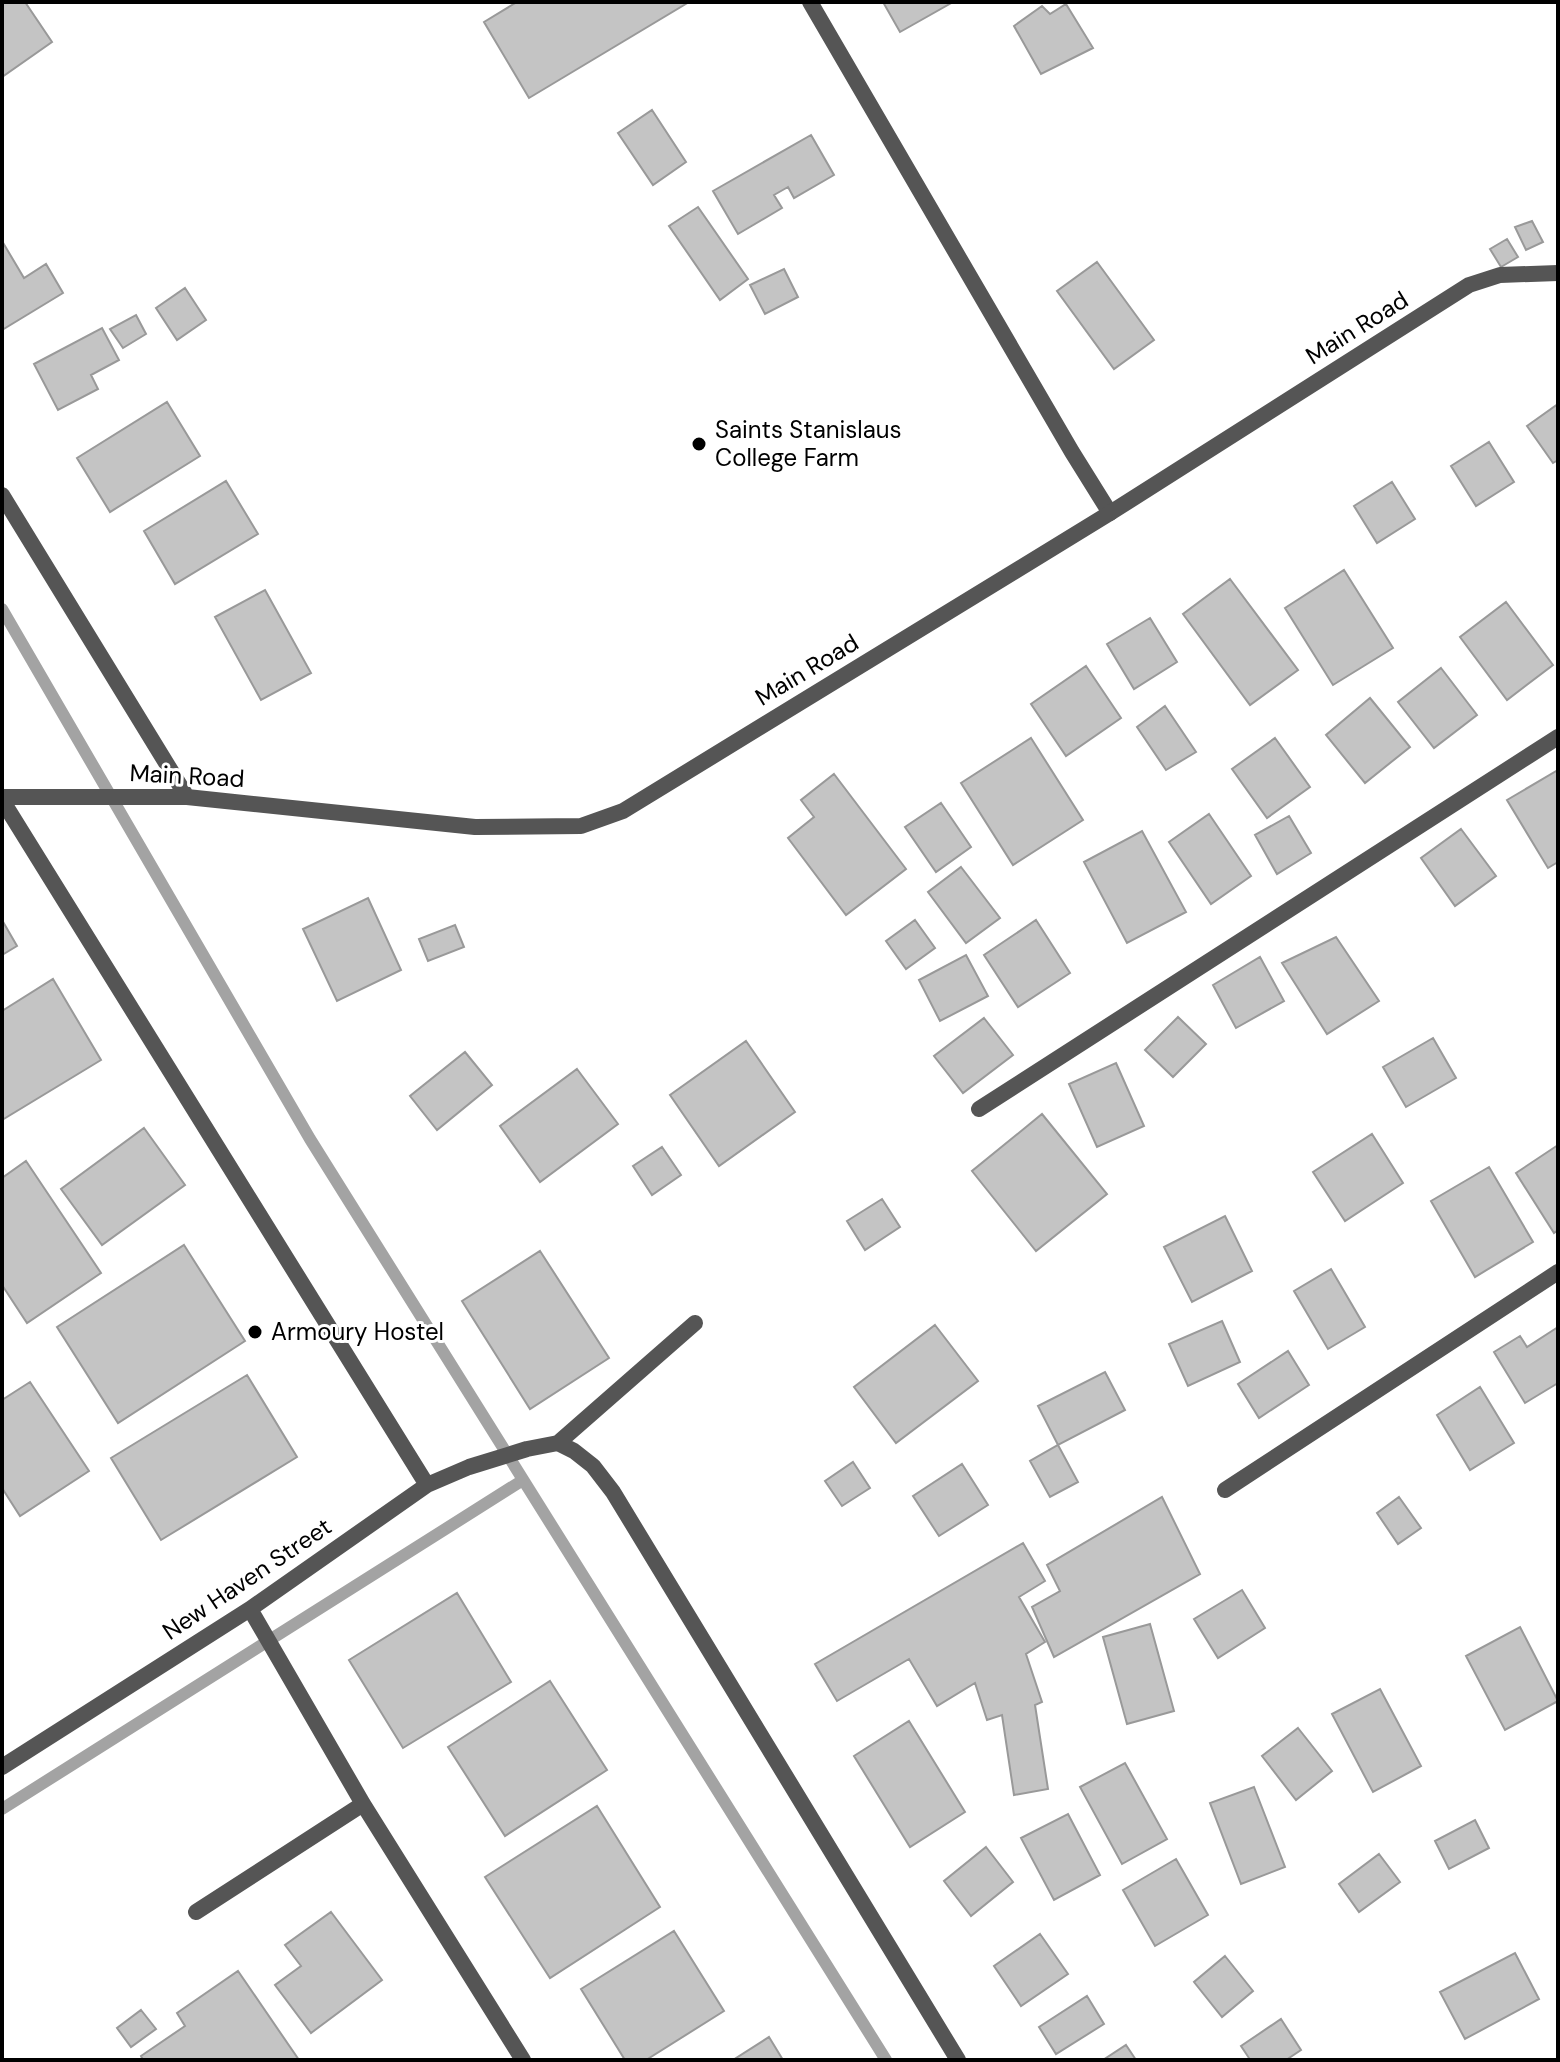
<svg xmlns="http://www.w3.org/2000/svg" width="1560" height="2062" viewBox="0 0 1560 2062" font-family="'DM Sans',sans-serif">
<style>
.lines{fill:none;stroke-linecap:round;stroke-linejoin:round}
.stream{stroke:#a3a3a3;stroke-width:12}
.building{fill:#c4c4c4;stroke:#999;stroke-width:2}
.service{stroke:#555;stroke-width:16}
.minor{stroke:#555;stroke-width:16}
.poi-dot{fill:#000;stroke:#fff;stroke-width:3}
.labels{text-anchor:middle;stroke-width:6;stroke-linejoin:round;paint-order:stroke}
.street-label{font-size:24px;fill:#000;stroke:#fff}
.poi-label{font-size:24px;fill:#000;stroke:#fff;text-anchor:start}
</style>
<rect width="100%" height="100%" fill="#fff"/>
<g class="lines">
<path class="stream" d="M2 609 310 1139 886 2060
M2 1809 523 1480"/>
</g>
<path class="building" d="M2 2H25L52 42 2 77Z
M517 2H689L529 98 484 22Z
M883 2H953L900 32Z
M1066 4 1093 48 1041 74 1014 26 1042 6 1050 14Z
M652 110 686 162 653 185 618 133Z
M811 135 834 175 794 198 788 187 774 195 782 208 738 234 713 191Z
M698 207 748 279 720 300 669 226Z
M1532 221 1543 242 1526 250 1515 227Z
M1507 239 1518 257 1501 267 1490 249Z
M2 241 24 278 46 264 63 293 2 330Z
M1097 262 1154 340 1114 369 1057 291Z
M784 269 798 297 765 314 750 285Z
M185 288 206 320 177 340 156 308Z
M136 315 146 334 123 348 110 329Z
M102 328 119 360 91 375 98 389 58 410 34 364Z
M167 402 200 456 110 512 77 458Z
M1558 404V460L1553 463 1527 426Z
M1489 442 1514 482 1476 506 1451 466Z
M226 481 258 534 175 584 144 531Z
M1392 482 1415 519 1377 543 1354 506Z
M1344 570 1393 648 1333 685 1285 608Z
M1230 579 1298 670 1250 705 1183 614Z
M265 590 311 673 261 700 215 617Z
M1506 602 1553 665 1507 700 1460 637Z
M1150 618 1177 662 1134 689 1107 644Z
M1086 666 1121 718 1066 756 1031 704Z
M1441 668 1477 715 1434 748 1398 702Z
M1370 698 1410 747 1365 783 1326 735Z
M1165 706 1196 752 1166 770 1137 727Z
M1031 738 1083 820 1013 865 961 783Z
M1275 738 1310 787 1267 818 1232 769Z
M1558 770V862L1548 868 1507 800Z
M834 774 906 869 846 915 788 838 814 817 801 800Z
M941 803 971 847 936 872 905 827Z
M1209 814 1251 876 1211 904 1169 842Z
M1289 816 1311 853 1277 874 1255 835Z
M1461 829 1496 876 1455 906 1421 858Z
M1142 831 1186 912 1127 943 1084 862Z
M961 867 1000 918 966 943 928 892Z
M368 898 401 970 337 1001 303 929Z
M2 920 17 946 2 955Z
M915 920 935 948 906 969 886 941Z
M1036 920 1070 973 1018 1007 984 955Z
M455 925 464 947 428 961 419 939Z
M1336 937 1379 1001 1327 1034 1282 963Z
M966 955 988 996 940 1021 919 980Z
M1260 957 1284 1001 1236 1028 1213 985Z
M53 979 101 1060 2 1120V1011Z
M1178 1017 1206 1044 1173 1077 1145 1050Z
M984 1018 1013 1055 963 1093 934 1056Z
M1433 1038 1456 1078 1406 1107 1383 1067Z
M746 1041 795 1112 719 1166 670 1095Z
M465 1052 492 1085 437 1130 410 1096Z
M1116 1063 1144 1126 1097 1147 1069 1084Z
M577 1069 618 1124 540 1182 500 1126Z
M1042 1114 1107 1194 1036 1251 972 1171Z
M144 1128 185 1185 102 1245 61 1189Z
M1372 1134 1403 1183 1345 1221 1313 1172Z
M1558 1145V1230L1554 1233 1516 1173Z
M662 1147 681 1175 652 1195 633 1166Z
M26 1161 101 1273 27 1323 2 1285V1178Z
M1489 1167 1533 1242 1475 1277 1431 1201Z
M882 1199 900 1227 865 1250 847 1221Z
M1225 1216 1252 1271 1192 1302 1164 1247Z
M184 1245 245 1341 118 1423 57 1327Z
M540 1251 609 1358 530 1409 462 1301Z
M1331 1269 1365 1327 1328 1349 1294 1291Z
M1222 1321 1240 1362 1188 1386 1169 1344Z
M935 1325 978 1381 896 1443 854 1387Z
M1558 1327V1383L1525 1403 1494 1352 1520 1336 1527 1347Z
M1288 1351 1309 1385 1259 1418 1238 1384Z
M1105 1372 1125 1410 1058 1445 1038 1406Z
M247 1375 297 1457 161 1540 111 1458Z
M30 1382 89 1471 20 1516 2 1488V1400Z
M1480 1387 1514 1443 1470 1470 1437 1415Z
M1058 1445 1078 1482 1050 1497 1030 1461Z
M853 1462 870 1488 842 1506 825 1481Z
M962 1464 988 1505 939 1536 913 1496Z
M1162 1497 1200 1574 1054 1657 1032 1607 1060 1591 1047 1565Z
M1399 1497 1421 1528 1398 1544 1377 1513Z
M1023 1543 1045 1581 1019 1597 1045 1642 1026 1654 1042 1702 1035 1705 1048 1789 1014 1795 1002 1715 987 1720 975 1683 937 1706 909 1659 837 1701 815 1664Z
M1242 1590 1265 1628 1218 1658 1194 1619Z
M457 1593 511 1682 403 1748 349 1660Z
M1150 1624 1174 1711 1127 1724 1103 1637Z
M1520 1627 1558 1701 1505 1730 1466 1656Z
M550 1681 607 1770 505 1836 448 1747Z
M1380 1689 1421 1766 1373 1792 1332 1714Z
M909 1721 965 1812 910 1847 854 1756Z
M1298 1728 1332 1771 1296 1800 1262 1756Z
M1125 1763 1167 1839 1122 1864 1080 1787Z
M1254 1787 1285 1867 1241 1884 1210 1803Z
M597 1806 660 1907 550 1978 485 1877Z
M1068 1814 1100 1875 1054 1900 1021 1838Z
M1475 1820 1489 1848 1449 1869 1435 1841Z
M986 1847 1013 1882 971 1916 944 1881Z
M1379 1854 1400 1882 1359 1912 1339 1884Z
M1176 1859 1208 1915 1155 1946 1123 1890Z
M331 1912 382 1980 311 2033 275 1985 301 1966 285 1945Z
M674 1931 724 2011 646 2060H625L581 1989Z
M1040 1934 1068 1974 1021 2006 994 1966Z
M1515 1953 1539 1999 1465 2039 1440 1992Z
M1225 1956 1253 1991 1222 2017 1194 1982Z
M238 1971 299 2060H143L141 2056 185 2026 177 2013Z
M1087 1996 1104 2024 1056 2054 1039 2027Z
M141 2010 156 2029 131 2047 117 2028Z
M1281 2019 1301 2050 1286 2060H1247L1249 2058 1241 2046Z
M769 2037 783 2060H733Z
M1126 2045 1136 2060H1103Z"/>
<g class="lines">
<path class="service" d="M810 2 1072 452 1110 513"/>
<path class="minor" d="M2 495 187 797
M2 797H187L475 827 581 826 623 811 1110 513 1469 285 1500 275 1558 273
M2 800 427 1485
M979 1109 1558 737
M558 1443 695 1323
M1225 1490 1558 1272
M250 1609 363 1804 523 2060
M2 1767 250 1609 427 1485 469 1467 527 1449 558 1443 574 1451 593 1466 613 1492 958 2060
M196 1912 363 1804"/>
</g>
<g class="poi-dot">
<circle cx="699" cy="444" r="8"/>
<circle cx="255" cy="1332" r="8"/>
</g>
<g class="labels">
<g class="street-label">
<text transform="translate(1357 328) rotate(-32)" y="8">Main Road</text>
<text transform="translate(807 670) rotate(-31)" y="8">Main Road</text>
<text transform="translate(187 776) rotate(3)" y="8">Main Road</text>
<text transform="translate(247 1579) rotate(-34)" y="8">New Haven Street</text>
</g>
<g class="poi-label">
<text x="715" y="438">Saints Stanislaus<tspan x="715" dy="28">College Farm</tspan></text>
<text x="271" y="1340">Armoury Hostel</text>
</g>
</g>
<rect width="1560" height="2062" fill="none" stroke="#000000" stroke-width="8"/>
</svg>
